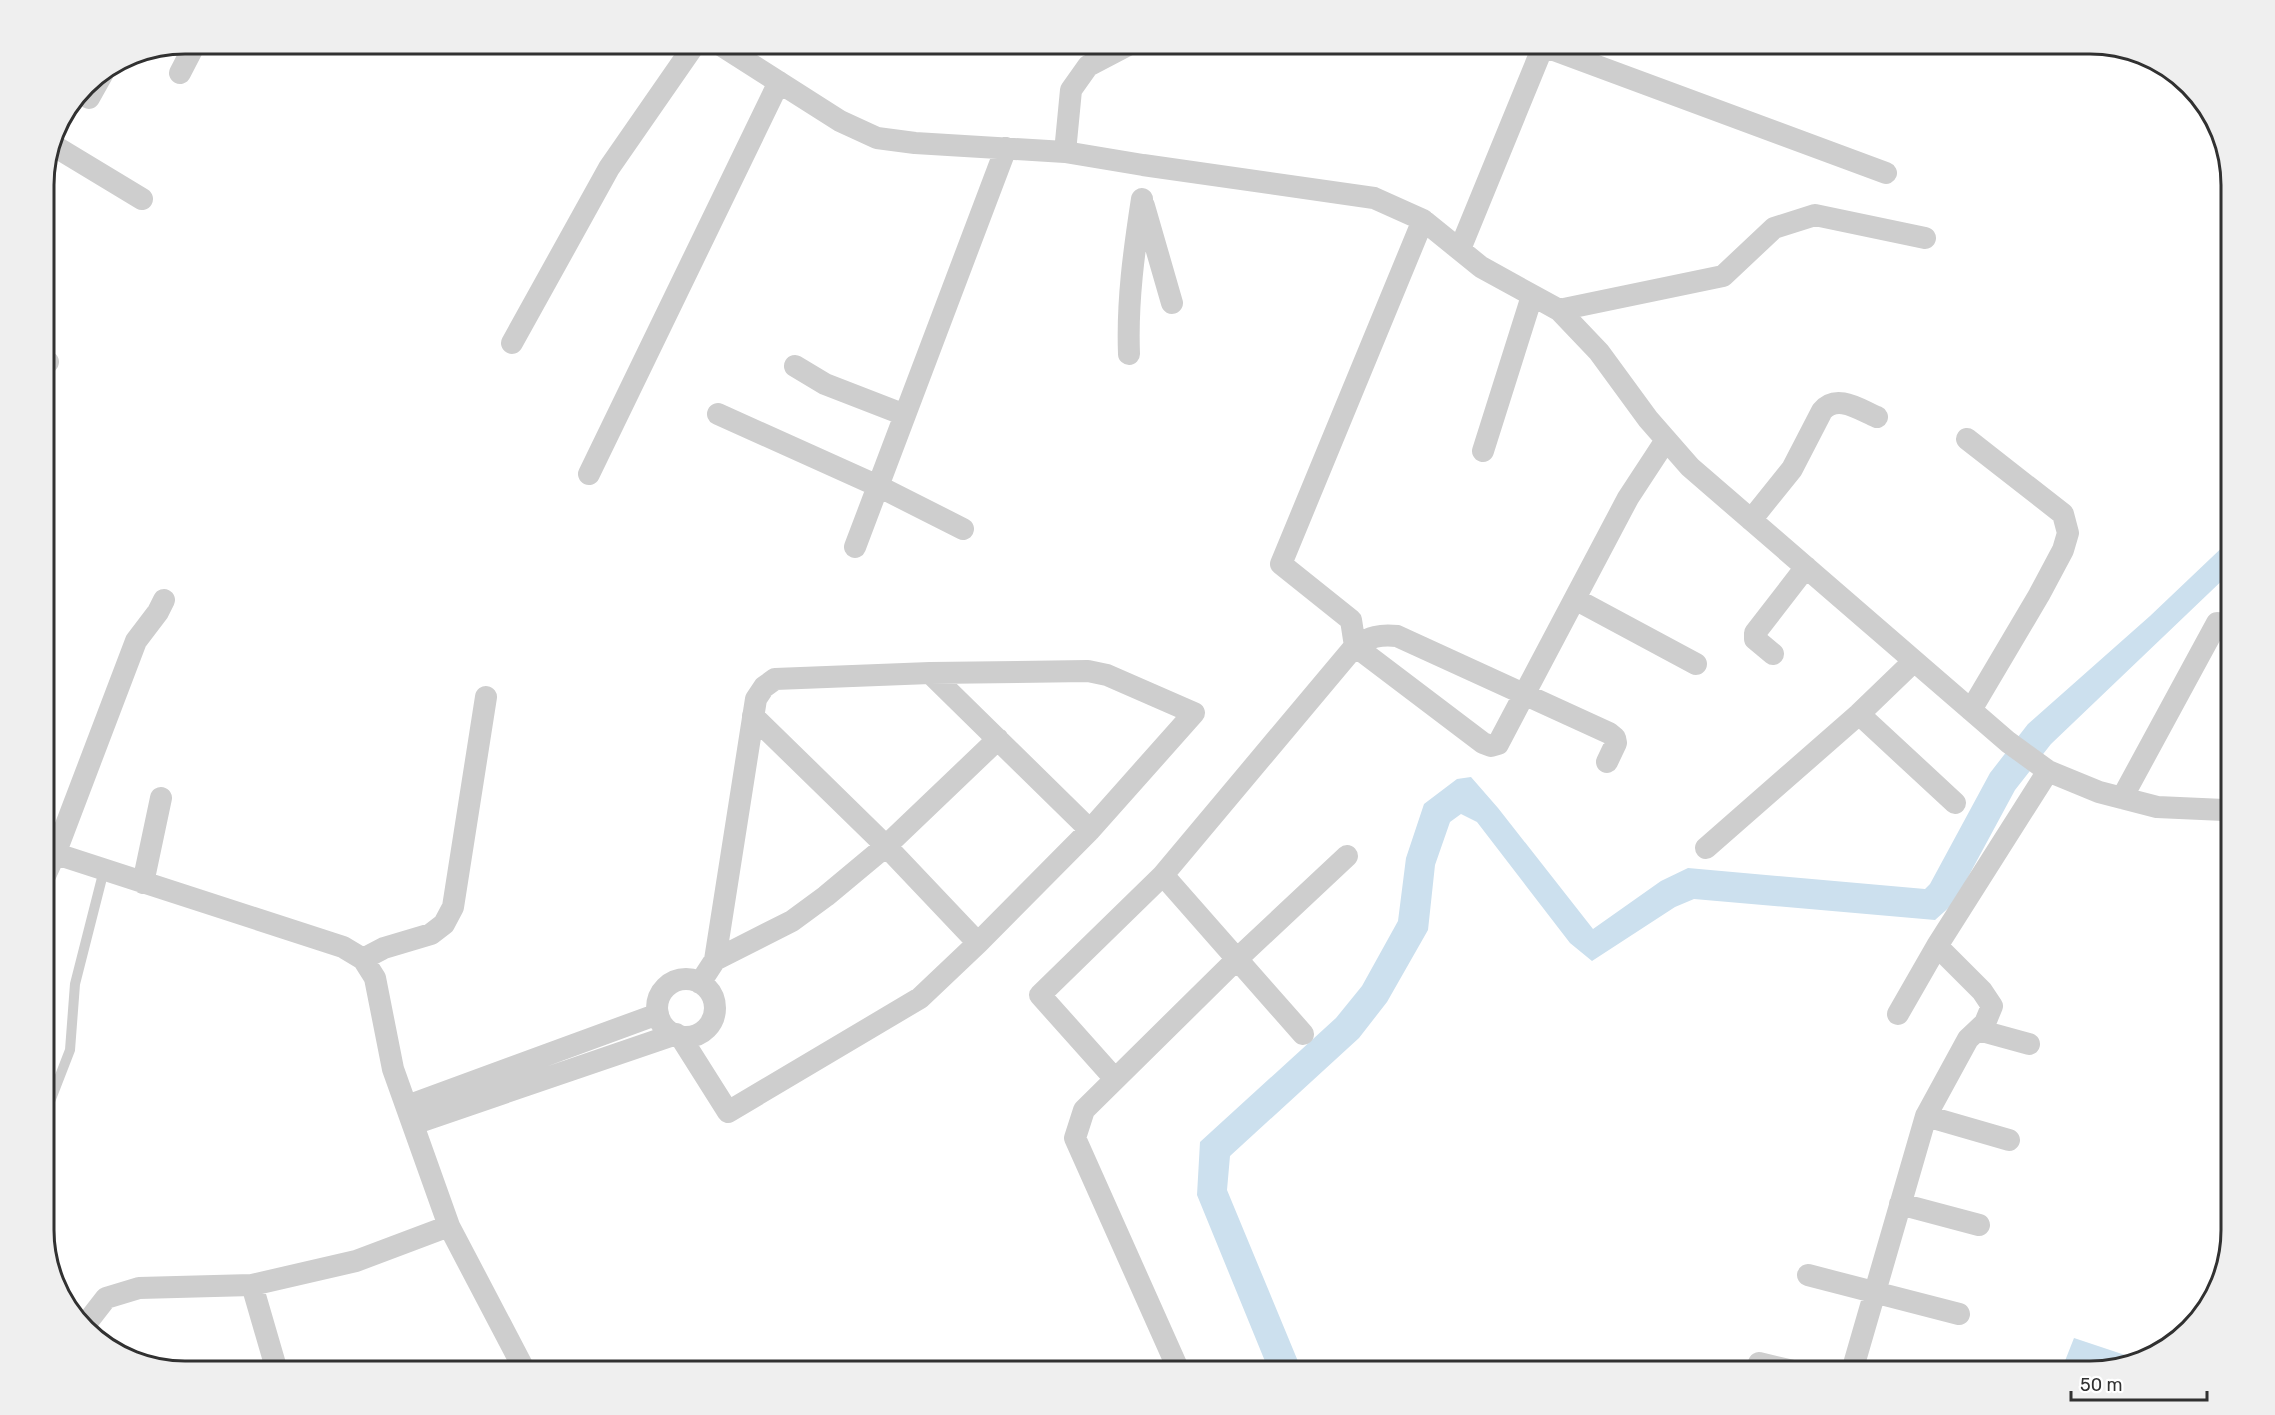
<svg xmlns="http://www.w3.org/2000/svg" width="2275" height="1415" viewBox="0 0 2275 1415" font-family="Rubik,sans-serif">
<style>
.water{fill:#cce0ee}
.lines{fill:none;stroke-linecap:round;stroke-linejoin:round}
.service{stroke:#cecece;stroke-width:10}
.minor{stroke:#cecece;stroke-width:22}
.rim{fill:none;stroke:#313131;stroke-width:3}
</style>
<rect width="100%" height="100%" fill="#fff"/>
<path class="water" d="M2231 539V572L2051 744 2015 790 1954 903 1935 920 1694 899 1675 907 1592 961 1570 943 1477 822 1461 814 1450 822 1435 865 1428 930 1387 1002 1359 1038 1230 1156 1227 1190 1302 1371H1269L1197 1195 1200 1142 1336 1018 1362 986 1398 921 1406 858 1424 804 1457 779 1471 777 1498 808 1593 929 1661 881 1688 868 1925 889 1930 884 1990 773 2028 724 2150 616Z
M2074 1338 2137 1359 2091 1371H2061Z"/>
<g class="lines">
<path class="service" d="M44 1117 70 1050 75 984 104 870"/>
<path class="minor" d="M719 44 840 121 877 138 915 143 1065 152 1143 165 1374 198 1423 220 1481 267 1559 310 1599 352 1648 419 1690 467 2008 742 2048 771 2099 792 2157 807 2224 810 2231 808
M1543 46 1886 173
M180 73 195 44
M89 98 103 73
M51 144 142 199
M1065 152 1071 90 1088 66 1130 44
M1144 206 1172 303
M1460 249 1544 44
M1559 310 1723 276 1774 228 1815 215 1925 238
M512 343 609 168 695 44
M1129 354C1127 301 1134 251 1142 199
M44 360 48 362
M795 366 825 384 905 415
M718 414 878 486 963 529
M1967 439 2063 514 2068 533 2063 550 2039 595 1971 710
M1483 451 1532 296
M589 474 779 82
M1751 520 1792 469 1822 411C1837 393 1860 410 1877 417
M855 547 1006 148
M1575 599 1696 664
M1773 654 1755 639V633L1806 567
M930 673 1090 830
M1859 714 1955 803
M753 716 886 846 978 943
M1607 762 1616 743 1615 738 1609 733 1397 636C1380 634 1370 637 1355 646L1483 743 1491 746 1498 744 1628 498 1666 440
M2122 798 2217 623
M1706 848 1859 714 1914 661
M44 850 343 947 363 959 375 978 393 1069 449 1226 525 1371
M1163 875 1303 1034
M44 878 55 854 136 641 158 612 164 600
M143 883 161 798
M363 959 384 948 431 934 444 924 453 907 486 697
M657 1008a29 29 0 1 1 58 0a29 29 0 1 1-58 0Z
M700 983 715 960 792 921 826 896 886 846 998 739
M1898 1014 1937 946 2048 771
M1978 1030 2029 1044
M680 1036 728 1112 920 998 978 943 1090 830 1194 713 1107 675 1088 671 930 673 775 679 764 687 756 699 715 960
M1115 1079 1040 995 1163 875 1355 646 1351 620 1281 564 1423 220
M407 1106 658 1014
M1926 1116 2009 1140
M413 1124 676 1034
M1900 1204 1979 1225
M1808 1275 1959 1314
M252 1285 277 1371
M85 1325 106 1298 139 1288 252 1285 356 1261 449 1226
M1759 1363 1793 1371
M1179 1371 1075 1138 1084 1110 1236 960 1347 856
M1852 1371 1926 1116 1968 1039 1985 1023 1992 1006 1982 991 1937 946"/>
</g>
<path d="M0 0H2275V1415H0ZM185 54H2090A131 131 0 0 1 2221 185V1230A131 131 0 0 1 2090 1361H185A131 131 0 0 1 54 1230V185A131 131 0 0 1 185 54Z" fill="#efefef" fill-rule="evenodd"/>
<path class="rim" d="M185 54H2090A131 131 0 0 1 2221 185V1230A131 131 0 0 1 2090 1361H185A131 131 0 0 1 54 1230V185A131 131 0 0 1 185 54Z"/>
<path d="M2071 1391v9h136v-9" fill="none" stroke="#313131" stroke-width="3"/>
<text x="2080" y="1391" font-size="18" fill="#313131" stroke="#ffffff" stroke-width="4.5" paint-order="stroke">50 m</text>
</svg>
